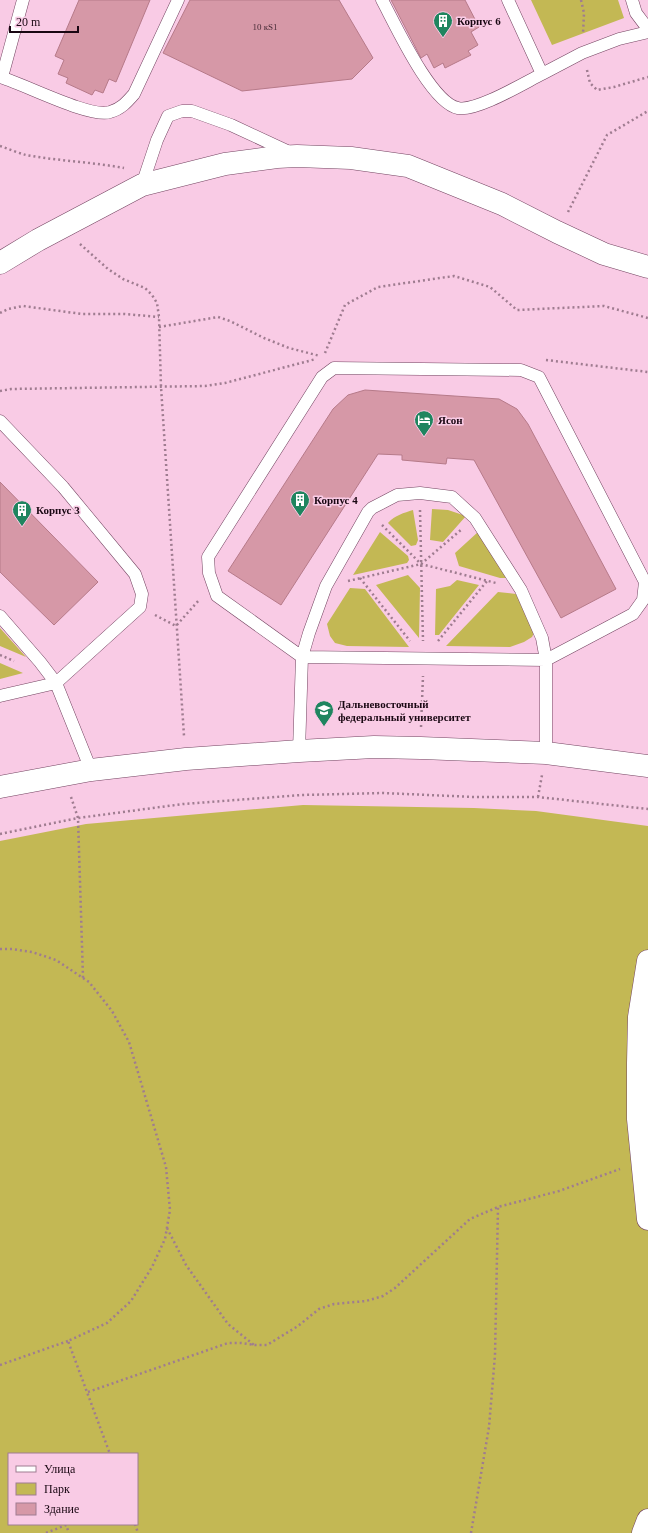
<svg xmlns="http://www.w3.org/2000/svg" width="648" height="1533" viewBox="0 0 648 1533" font-family="Georgia,serif">
<style>
.green{fill:#c3b854;fill-rule:evenodd}
.building{fill:#d698a7;stroke:#b67a89}
.lines{fill:none;stroke-linecap:round;stroke-linejoin:round}
.service-casing{stroke:#734461;stroke-width:13}
.minor-casing{stroke:#734461;stroke-width:23}
.path{stroke:#9f7c90;stroke-width:2.5;stroke-dasharray:2 3;stroke-linecap:butt}
.service{stroke:#fff;stroke-width:12}
.minor{stroke:#fff;stroke-width:22}
.labels{text-anchor:middle;stroke-width:3;stroke-linejoin:round;paint-order:stroke}
.number-label{font-size:9px;fill:#482b37}
.poi-label{font-size:11px;font-weight:bold;fill:#190712;stroke:#f9cbe5;text-anchor:start}
</style>
<rect width="100%" height="100%" fill="#f9cbe5"/>
<path class="green" d="M531 0H618L624 18 552 45Z
M432 509 448 510 466 516 443 542 430 540Z
M413 510 418 540 416 545 411 546 388 523C395 515 404 513 413 510Z
M380 532 408 556 409 560 407 563 353 575Z
M478 532 509 578H500L459 566 455 553Z
M408 575 420 588 419 638 376 585Z
M457 580 479 585 442 631 439 635H435L436 589 450 586Z
M350 588 365 589 409 647 347 646 335 643 330 636 327 624Z
M498 592 516 594 534 633 532 637 524 642 510 647 446 646Z
M0 628 26 657 0 646Z
M0 663 23 673 0 679Z
M303 805 474 808 536 811 648 826V1533H0V841L86 824ZM9 1454H137V1524H9Z"/>
<path class="building" d="M79 0H150L116 82 109 79 103 93 95 90 92 95 66 83 68 78 58 74 64 60 55 56Z
M190 0H339L373 58 352 79 242 91 163 53Z
M391 0H465L479 27 471 32 478 45 468 51 471 55 445 68 443 63 434 68 427 54 421 58Z
M365 390 499 399 517 409 528 424 616 589 561 618 474 460 447 458 446 464 402 460V455L378 454 281 605 228 571 333 409 348 395Z
M0 482 98 582 54 625 0 572Z"/>
<g class="lines">
<g class="service-casing">
<path id="service" d="M382 0C395 24 431 103 458 108 476 112 524 83 542 74L508 0
M632 0 636 13 648 29
M542 74 582 53 619 39 648 32
M0 77C22 83 91 119 110 112 121 109 127 102 134 94L178 0
M2 77 23 0
M142 185 157 140 168 116 182 111H192L231 125 289 152
M334 368 521 370 539 377 645 582 643 600 633 614 546 660 302 657 217 596 209 573 208 557 322 377Z
M0 421 63 487 135 574 142 594 140 607 56 683 0 696
M0 616 40 662 56 683 91 770
M299 751 302 657 309 633 326 586 368 512 372 508 397 495 420 493 452 497 475 518 521 590 542 638 546 660V753"/>
</g>
<g class="minor-casing">
<path id="minor" d="M0 263 38 240 142 185 225 164 277 157 297 156 351 158 408 166 502 204 557 232 604 254 648 267
M0 787 91 770 186 759 299 751 374 747 421 748 546 753 648 766
M648 961 639 1017 638 1063V1119L648 1219
M643 1533 648 1520"/>
</g>
<path class="path" d="M581 0 584 13 583 34
M587 70 590 83 597 90 614 87 648 77
M0 146C9 149 18 153 26 155 59 161 92 162 124 168
M568 212 607 135 648 111
M80 244 108 269 123 279 145 288 152 295 157 303 159 317 161 387 184 736
M0 313 8 309 23 306 82 314H125L159 317
M159 327 218 317 230 321 264 338 289 348 320 356
M325 353 345 305 378 287 454 276 490 287 517 310 604 306 648 318
M546 360 648 372
M0 391 11 389 205 386 225 383 316 359
M420 510 423 641
M382 525 421 564 496 583
M360 578 410 641
M348 581 421 564 462 529
M155 615 176 626 199 600
M438 641 487 581
M0 655 14 661
M421 727 423 676
M71 797 78 818 83 978
M538 797 542 775
M0 834 78 818 183 804 302 795 383 793 474 797H538L648 809
M0 949H12L32 952 56 960 89 982 112 1011 129 1042 166 1167 170 1210 165 1239 152 1267 131 1301 107 1323 68 1341 110 1454
M167 1228 186 1265 228 1324 254 1345
M0 1365 68 1341
M88 1392 228 1343H241L255 1345H267L298 1326 319 1309 334 1304 366 1301 383 1296 395 1288 470 1219 498 1207 559 1191 620 1169
M135 1524 138 1533
M46 1533 66 1525 69 1533
M471 1533 489 1427 495 1355 498 1207"/>
<use href="#service" class="service"/>
<use href="#minor" class="minor"/>
</g>
<defs>
<g id="building-pin" transform="scale(1)"><path d="M0 17L-7.5 6A9.5 9.5 0 1 1 7.5 6Z" fill="#1f855f" stroke="#f9cbe5"/><path d="M-4-6H4V6H1V3H-1V6H-4ZM-2.5-4.3h1.7v1.8h-1.7ZM.8-4.3h1.7v1.8H.8ZM-2.5-1h1.7V.8h-1.7ZM.8-1h1.7V.8H.8Z" fill="#fff"/></g>
<g id="hotel-pin" transform="scale(1)"><path d="M0 17L-7.5 6A9.5 9.5 0 1 1 7.5 6Z" fill="#1f855f" stroke="#f9cbe5"/><path d="M-6-4.5h1.5V1H6V5H4.5V3h-9V5H-6ZM-4 0a1.8 1.8 0 1 1 3.6 0ZM.5 0V-2.5h3Q6-2.5 6 0Z" fill="#fff"/></g>
<g id="university-pin" transform="scale(1)"><path d="M0 17L-7.5 6A9.5 9.5 0 1 1 7.5 6Z" fill="#1f855f" stroke="#f9cbe5"/><path d="M0-5L7-2L0 1L-7-2ZM-4 1L0 2.5L4 1V4Q0 6-4 4Z" fill="#fff"/></g>
</defs>
<g fill-rule="evenodd">
<use href="#building-pin" x="443" y="21"/>
<use href="#hotel-pin" x="424" y="420"/>
<use href="#building-pin" x="300" y="500"/>
<use href="#building-pin" x="22" y="510"/>
<use href="#university-pin" x="324" y="710"/>
</g>
<g class="labels">
<g class="number-label">
<text x="265" y="30">10 кS1</text>
</g>
<g class="poi-label">
<text x="457" y="25">Корпус 6</text>
<text x="438" y="424">Ясон</text>
<text x="314" y="504">Корпус 4</text>
<text x="36" y="514">Корпус 3</text>
<text x="338" y="708">Дальневосточный<tspan x="338" dy="13">федеральный университет</tspan></text>
</g>
</g>
<rect x="8" y="1453" width="130" height="72" fill="#f9cbe5" stroke="#9f7d91"/>
<rect x="16" y="1466" width="20" height="6" fill="#ffffff" stroke="#9f7d91"/>
<text x="44" y="1473" font-size="12" fill="#190712">Улица</text>
<rect x="16" y="1483" width="20" height="12" fill="#c3b854" stroke="#9f7d91"/>
<text x="44" y="1493" font-size="12" fill="#190712">Парк</text>
<rect x="16" y="1503" width="20" height="12" fill="#d698a7" stroke="#9f7d91"/>
<text x="44" y="1513" font-size="12" fill="#190712">Здание</text>
<path d="M10 26v6h68v-6" fill="none" stroke="#190712" stroke-width="2"/>
<text x="16" y="26" font-size="12" fill="#190712" stroke="#f9cbe5" stroke-width="3" paint-order="stroke">20 m</text>
</svg>
